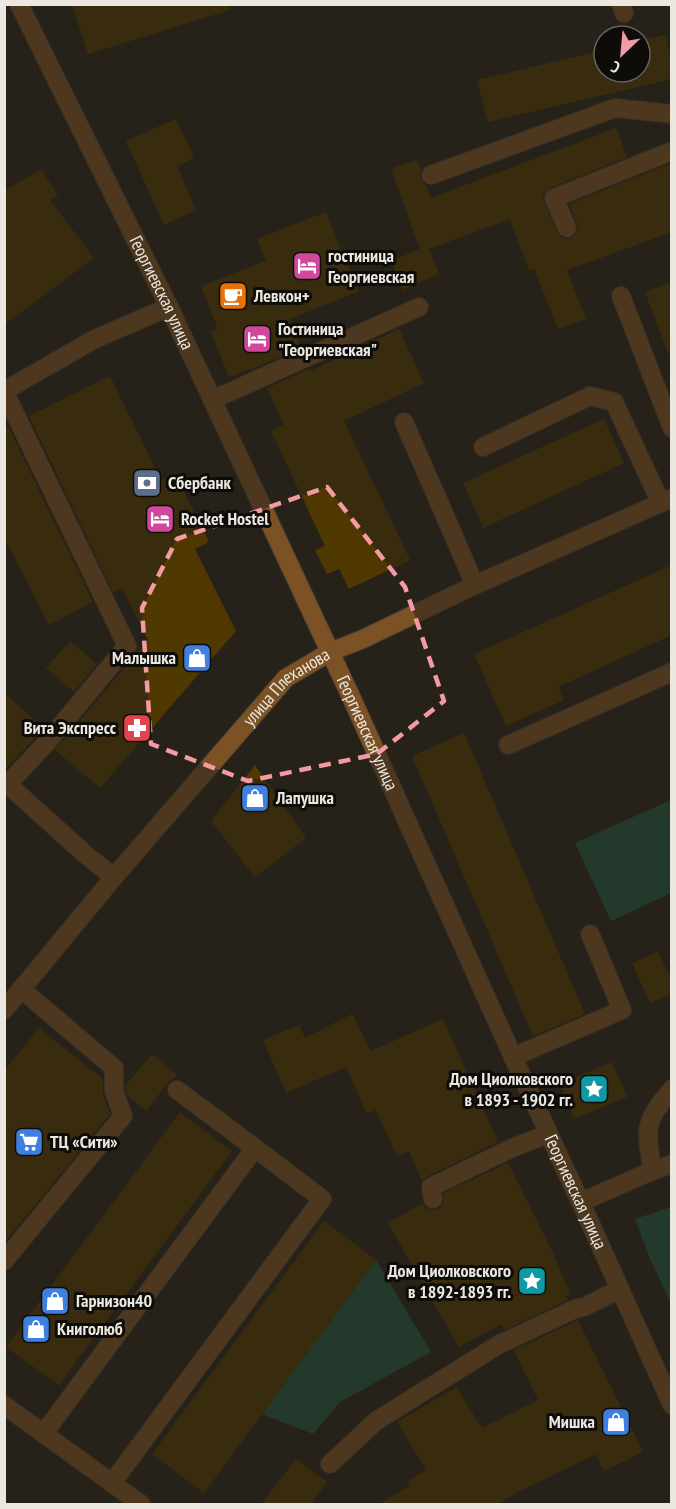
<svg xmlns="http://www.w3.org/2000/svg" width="676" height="1509" viewBox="0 0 676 1509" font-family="'PT Sans Narrow',sans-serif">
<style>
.green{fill:#215541}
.building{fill:#503900}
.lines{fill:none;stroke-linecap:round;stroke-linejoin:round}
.minor-casing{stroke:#423e35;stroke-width:20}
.minor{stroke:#7c5124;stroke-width:18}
.marked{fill:none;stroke:#f49aa2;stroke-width:4.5;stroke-dasharray:12 8;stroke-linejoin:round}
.labels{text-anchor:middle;stroke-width:6;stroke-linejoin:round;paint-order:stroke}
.poi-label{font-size:18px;font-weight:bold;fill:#ebe8e2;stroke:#0e0c08;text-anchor:start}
.street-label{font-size:18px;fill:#ebe8e2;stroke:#0e0c08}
</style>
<rect width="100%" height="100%" fill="#262219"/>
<path class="green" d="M671 800V893L611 921 575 843Z
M671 1207H672L671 1303 650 1259 635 1219Z
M376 1260 431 1352 340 1402 313 1434 262 1414Z"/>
<path class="building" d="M72 4H229L230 10 88 54Z
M665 35 672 61V79L488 122 477 80 604 50V72H640V41Z
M176 119 194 158 177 166 196 210 164 225 126 141Z
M616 128 627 157 550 188 545 192 543 197 544 202 557 232 561 237 566 239 572 238 576 234 578 230 577 224 569 204 672 163V232L567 270 586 319 558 329 534 268 529 270 510 219 429 249 439 274 403 290 391 261 420 249 391 169 417 160 421 170 420 178 426 185 431 198Z
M41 169 58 196 50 200 94 258 4 325V191Z
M326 212 358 292 290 319 301 348 257 367 229 377 211 332 218 329 201 286 266 261 257 239Z
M672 282V354L669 355 645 292Z
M399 329 424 383 344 421 410 560 349 589 339 569 327 574 315 550 325 546 271 431 284 425 267 388 309 369 310 371Z
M110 376 161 480 175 473 209 542 195 549 236 631 100 788 55 750 148 640 122 588 113 592 29 416Z
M604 419 624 463 483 528 463 483Z
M8 426 93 602 49 625 4 537V428Z
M672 565V635L558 687 564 700 506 726 474 654Z
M70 641 97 664 74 692 46 668Z
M4 692 44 729 4 770Z
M464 733 585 1014 533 1036 412 756Z
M255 765 306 838 255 877 211 821Z
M658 952 672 980V993L650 1003 632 963Z
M352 1014 371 1051 443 1019 498 1142 426 1177 422 1181 409 1151 397 1156 376 1110 367 1114 346 1067 286 1093 263 1040 299 1025 305 1038Z
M39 1028 103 1079V1094L110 1114 4 1243V1071Z
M152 1054 177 1075 168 1083 146 1111 127 1095 125 1086Z
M612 1062 627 1097 574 1119 560 1084Z
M180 1112 232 1151 59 1385 6 1347Z
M508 1163 554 1255 570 1294 565 1296 568 1300 504 1330 501 1324 459 1347 388 1223 423 1203 425 1207 430 1210H435L440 1208 444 1202 443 1193Z
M324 1221 376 1260 204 1493 152 1454Z
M578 1320 643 1452 604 1471 596 1454 518 1492 498 1504H379L410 1486 408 1481 426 1470 397 1422 456 1387 482 1428 538 1400 514 1350Z
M296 1459 327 1482 311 1504H261Z"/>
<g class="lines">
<g class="minor-casing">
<g id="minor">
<path id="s1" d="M19 4 169 307 353 701 513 1057 592 1227 672 1405"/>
<path d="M621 4 624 13"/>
<path d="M431 175 615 108 672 114"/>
<path d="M567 228 554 198 672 151"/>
<path d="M621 296 672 428"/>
<path d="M4 391 127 646 48 741 8 784"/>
<path d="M4 391 95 339 169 307"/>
<path d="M212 400 419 307"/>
<path d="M404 422 475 585"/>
<path d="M483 447 590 396 614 402 661 503"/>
<path d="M508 745 672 672"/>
<path d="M4 781 86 855 114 877"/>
<path id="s2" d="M4 1010 114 877 286 678 330 652 363 639 475 585 672 498"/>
<path d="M513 1057 622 1010 590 934"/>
<path d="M177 1090 255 1148"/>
<path d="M652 1171C651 1156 645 1136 650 1122 654 1110 664 1099 672 1089"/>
<path d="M433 1199 431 1187 512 1148 548 1134"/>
<path d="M581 1202 652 1171 672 1164"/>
<path d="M4 1261 123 1116 114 1091V1068L21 989"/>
<path d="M4 1405 141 1504"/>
<path d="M44 1433 255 1148 322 1199 112 1483"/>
<path d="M330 1464 376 1421 498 1345 575 1309 584 1307 620 1289"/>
</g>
</g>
<use href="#minor" class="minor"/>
</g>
<path d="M0 0H676V1509H0ZM327 487 405 587 444 701 377 754 248 781 151 744 142 608 177 539Z" fill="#262219" fill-opacity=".55" fill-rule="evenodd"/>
<path class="marked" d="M327 487 405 587 444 701 377 754 248 781 151 744 142 608 177 539Z"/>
<defs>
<g id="hotel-square" transform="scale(1.5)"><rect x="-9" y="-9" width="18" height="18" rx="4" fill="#d1479c" stroke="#0e0c08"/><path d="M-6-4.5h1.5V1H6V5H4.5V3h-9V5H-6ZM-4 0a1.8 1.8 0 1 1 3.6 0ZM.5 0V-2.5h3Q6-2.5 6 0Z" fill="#fff"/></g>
<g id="cafe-square" transform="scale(1.5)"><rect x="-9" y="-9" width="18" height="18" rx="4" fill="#e8710a" stroke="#0e0c08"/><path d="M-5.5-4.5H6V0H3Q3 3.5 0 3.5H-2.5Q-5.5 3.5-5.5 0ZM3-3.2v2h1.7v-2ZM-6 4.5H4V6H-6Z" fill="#fff"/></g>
<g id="bank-square" transform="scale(1.5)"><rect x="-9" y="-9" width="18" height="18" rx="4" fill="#5c6f8a" stroke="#0e0c08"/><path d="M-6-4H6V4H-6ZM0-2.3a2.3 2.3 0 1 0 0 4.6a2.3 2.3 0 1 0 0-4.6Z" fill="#fff"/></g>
<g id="shop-square" transform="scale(1.5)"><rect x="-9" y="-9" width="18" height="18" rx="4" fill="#3f7fe0" stroke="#0e0c08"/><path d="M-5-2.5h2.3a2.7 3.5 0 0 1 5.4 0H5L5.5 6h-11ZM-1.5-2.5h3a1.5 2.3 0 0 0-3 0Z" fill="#fff"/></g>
<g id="pharmacy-square" transform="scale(1.5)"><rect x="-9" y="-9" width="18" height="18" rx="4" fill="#e0444e" stroke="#0e0c08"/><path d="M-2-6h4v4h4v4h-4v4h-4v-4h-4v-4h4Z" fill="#fff"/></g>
<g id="sight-square" transform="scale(1.5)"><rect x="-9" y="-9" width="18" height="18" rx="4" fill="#0f9aa8" stroke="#0e0c08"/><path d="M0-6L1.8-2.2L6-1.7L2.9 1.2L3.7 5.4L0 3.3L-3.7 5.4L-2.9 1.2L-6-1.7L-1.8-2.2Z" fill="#fff"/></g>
<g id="supermarket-square" transform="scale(1.5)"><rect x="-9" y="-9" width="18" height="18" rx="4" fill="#3f7fe0" stroke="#0e0c08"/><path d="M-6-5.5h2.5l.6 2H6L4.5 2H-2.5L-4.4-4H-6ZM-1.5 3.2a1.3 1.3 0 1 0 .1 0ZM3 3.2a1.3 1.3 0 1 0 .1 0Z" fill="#fff"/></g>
</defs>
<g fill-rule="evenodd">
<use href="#hotel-square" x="307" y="266"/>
<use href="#cafe-square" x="233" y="296"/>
<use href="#hotel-square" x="257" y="339"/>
<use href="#bank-square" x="147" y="483"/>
<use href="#hotel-square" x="160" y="519"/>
<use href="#shop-square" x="197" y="658"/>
<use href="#pharmacy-square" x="137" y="728"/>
<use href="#shop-square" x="255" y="798"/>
<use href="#sight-square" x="594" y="1089"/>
<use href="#supermarket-square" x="29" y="1142"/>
<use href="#sight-square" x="532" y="1281"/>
<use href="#shop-square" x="55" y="1301"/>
<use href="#shop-square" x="36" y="1329"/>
<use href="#shop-square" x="616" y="1422"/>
</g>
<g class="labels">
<g class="poi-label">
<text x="328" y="262">гостиница<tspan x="328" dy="21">Георгиевская</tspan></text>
<text x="254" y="302">Левкон+</text>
<text x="278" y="335">Гостиница<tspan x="278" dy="21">"Георгиевская"</tspan></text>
<text x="168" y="489">Сбербанк</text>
<text x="181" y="525">Rocket Hostel</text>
<text x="176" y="664" text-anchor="end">Малышка</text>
<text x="116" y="734" text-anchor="end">Вита Экспресс</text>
<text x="276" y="804">Лапушка</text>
<text x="573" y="1085" text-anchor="end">Дом Циолковского<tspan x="573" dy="21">в 1893 - 1902 гг.</tspan></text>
<text x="50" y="1148">ТЦ «Сити»</text>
<text x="511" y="1277" text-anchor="end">Дом Циолковского<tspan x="511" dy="21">в 1892-1893 гг.</tspan></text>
<text x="76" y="1307">Гарнизон40</text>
<text x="57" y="1335">Книголюб</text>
<text x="595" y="1428" text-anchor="end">Мишка</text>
</g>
<g class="street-label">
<text dy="6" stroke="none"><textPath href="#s1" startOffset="322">Георгиевская улица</textPath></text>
<text dy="6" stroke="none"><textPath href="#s2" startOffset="430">улица Плеханова</textPath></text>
<text dy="6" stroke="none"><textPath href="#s1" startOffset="808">Георгиевская улица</textPath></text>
<text dy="6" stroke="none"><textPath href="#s1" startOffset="1312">Георгиевская улица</textPath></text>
</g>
</g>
<rect width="676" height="1509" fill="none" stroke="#ebe8e2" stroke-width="12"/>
<g transform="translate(622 54) rotate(206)"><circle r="28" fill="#0e0c08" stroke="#66645f" stroke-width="1.5"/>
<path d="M0-4.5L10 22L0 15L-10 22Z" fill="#f49aa2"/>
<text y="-9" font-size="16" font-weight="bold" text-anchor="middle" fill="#ebe8e2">С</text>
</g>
</svg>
